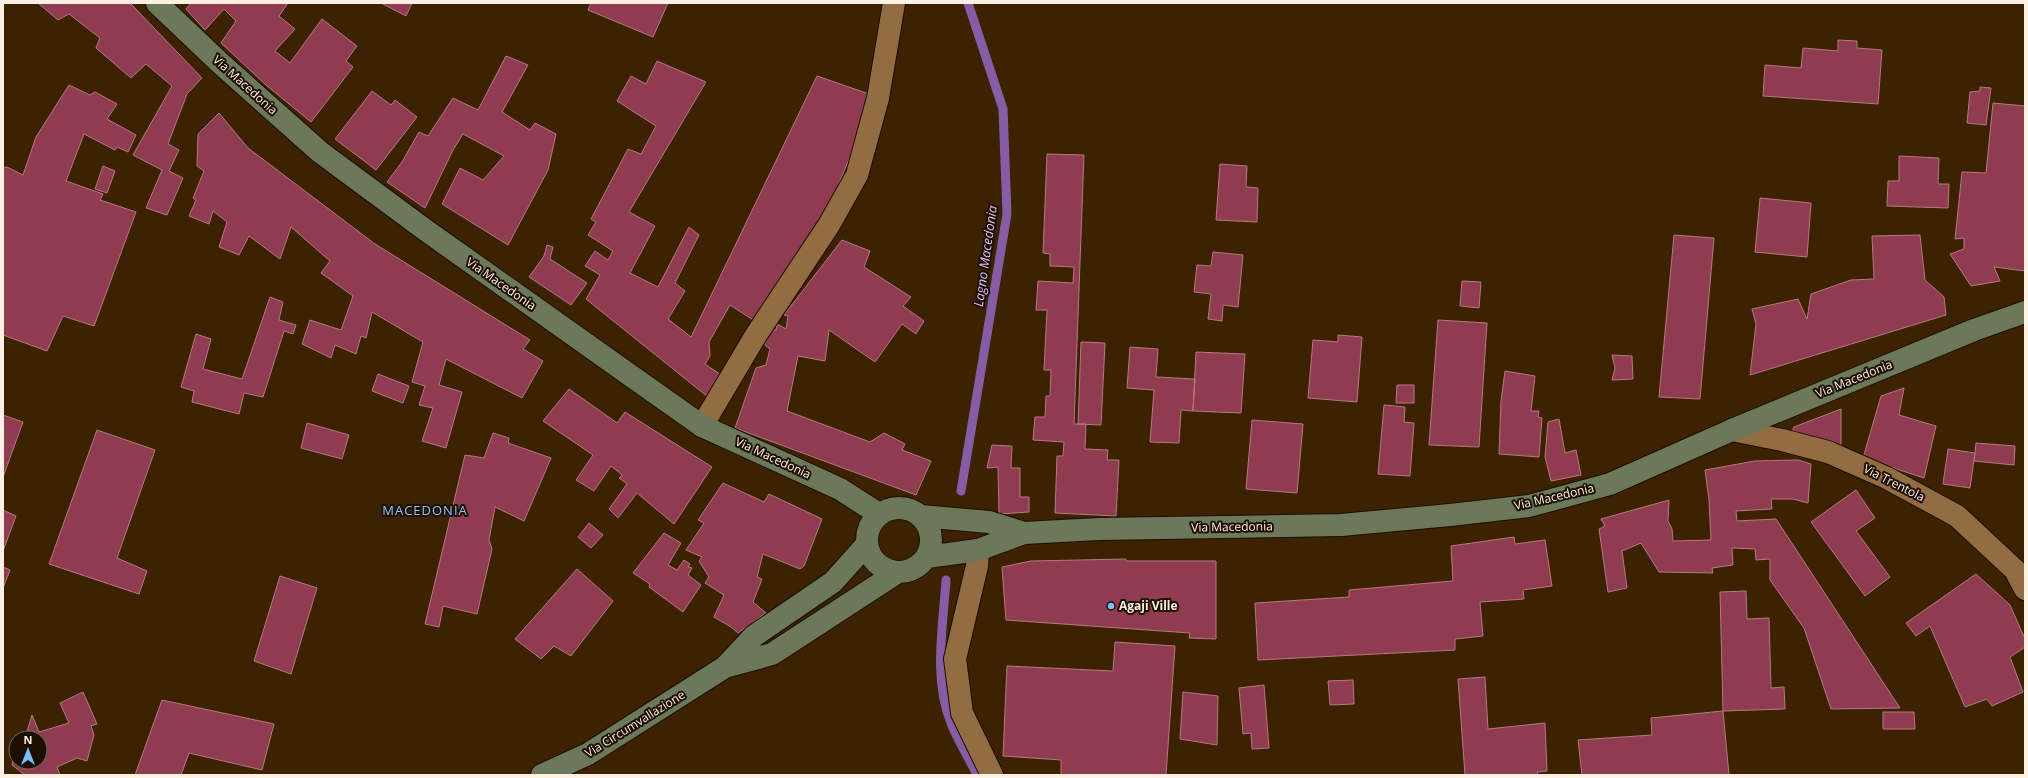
<svg xmlns="http://www.w3.org/2000/svg" width="2028" height="778" viewBox="0 0 2028 778" font-family="'Open Sans',sans-serif">
<style>
.lines{fill:none;stroke-linecap:round;stroke-linejoin:round}
.stream{stroke:#845da4;stroke-width:9}
.building{fill:#903c50;stroke:#b57984}
.street-casing{stroke:#1e0d00;stroke-width:24}
.secondary-casing{stroke:#1e0d00;stroke-width:24}
.street{stroke:#926c43;stroke-width:22}
.secondary{stroke:#6b795a;stroke-width:22}
.poi-dot{fill:#7ebdf9;stroke:#1c0e01;stroke-width:1.5}
.labels{text-anchor:middle;stroke-width:4;stroke-linejoin:round;paint-order:stroke}
.street-label{font-size:12px;fill:#fef1e4;stroke:#1c0e01}
.poi-label{font-size:12px;font-weight:bold;fill:#fef1e4;stroke:#1c0e01;text-anchor:start}
.water-label{font-size:13px;font-style:italic;fill:#dfc1fc;stroke:#1c0e01}
.neighbourhood-label{font-size:13px;letter-spacing:1px;fill:#8cc6fe;stroke:#1c0e01}
</style>
<rect width="100%" height="100%" fill="#3c2201"/>
<g class="lines">
<path class="stream" d="M961 491 1007 214 1003 109 968 3
M946 580C943 627 933 679 951 723 958 741 969 758 977 775"/>
</g>
<path class="building" d="M38 3H130L202 78 187 94 168 144 179 150 169 171 183 178 167 215 146 208 162 170 133 155 172 86 146 64 131 78 96 48 100 38 69 14 58 20Z
M191 3H288L279 16 295 29 275 51 290 63 322 19 357 46 346 61 353 67 311 122 266 85 221 43 236 21 224 9 205 30 186 9Z
M381 3H412L406 16Z
M591 3H668L653 37 588 10Z
M1838 40 1857 41V48L1882 50 1878 104 1763 96 1765 65 1801 68 1803 48 1838 51Z
M506 56 528 65 502 112 530 130 535 123 556 134 548 170 508 245 442 204 460 168 483 180 504 156 463 134 453 150 425 208 387 182 402 162 419 132 428 136 453 98 478 110Z
M657 61 706 82 629 212 655 226 630 273 658 287 689 227 699 235 675 283 685 291 668 319 691 337 817 76 872 95 866 124 847 164 829 208 758 323 730 305 709 342 710 356 705 364 724 377 708 397 586 299 600 275 585 266 595 251 608 260 613 251 588 235 596 222 591 219 628 149 641 154 656 126 617 101 631 76 646 84Z
M69 85 90 95 95 92 117 104 107 119 136 135 128 152 117 147 115 150 84 134 66 181 103 194 100 200 136 212 94 326 63 316 47 351 3 335V168L7 167 23 175 36 137Z
M1980 87 1991 88 1986 125 1967 123 1970 92 1980 91Z
M372 91 391 105 395 100 417 117 376 170 335 139Z
M1993 103 2025 106V271L1994 267 2000 281 1971 286 1950 254 1964 249V238L1955 239 1962 172 1986 173Z
M219 113 248 148 375 244 530 340 523 349 543 361 522 398 446 359 439 385 462 392 446 448 422 441 433 408 419 405 425 386 412 382 423 342 372 312 366 338 361 336 356 354 335 345 331 358 302 344 310 320 341 330 353 296 321 273 330 261 291 227 280 259 249 236 239 255 219 247 227 222 213 211 209 224 189 216 196 200 193 198 204 171 197 166 198 134Z
M1047 154 1084 155 1074 424H1086L1085 449 1108 450 1107 460H1119L1116 516 1055 513 1057 456H1063L1064 442 1033 440 1035 417H1045L1046 396H1050L1051 370H1044L1047 310H1036L1038 281 1073 283 1074 267 1050 266V254L1043 253Z
M1899 156 1939 158 1938 184H1949L1948 208 1887 206 1888 181H1899Z
M1220 164 1247 166 1246 187 1258 188 1257 222 1216 220Z
M103 166 115 171 107 193 95 189Z
M1760 198 1811 203 1807 257 1755 252Z
M1674 235 1714 238 1700 399 1659 397Z
M1920 235 1925 280 1944 297 1946 315 1750 375 1756 324 1752 309 1798 299 1807 319 1811 294 1851 280 1874 279 1872 236Z
M842 240 870 251 864 267 911 297 903 306 924 321 916 334 902 324 875 362 829 330 825 361 798 356 787 411 870 442 884 433 905 444 902 450 931 461 916 495 735 428 756 368 766 365 770 349 765 345 766 331 776 330 777 324 786 329 788 316 784 315Z
M547 245 553 247 550 259 587 283 571 305 529 277 544 256Z
M1213 252 1243 255 1238 307 1223 305 1222 321 1208 319 1211 294 1194 292 1197 265 1211 266Z
M1462 281 1481 282 1479 308 1460 306Z
M270 297 283 302 279 320 296 325 293 334 284 331 263 397 244 393 239 414 192 402 194 391 181 387 196 334 211 339 203 369 242 379Z
M1438 320 1487 323 1479 447 1429 445Z
M1338 335 1362 337 1357 402 1308 398 1313 340 1338 342Z
M1081 342 1105 343 1101 425 1078 424Z
M1130 347 1158 349 1156 377 1195 379 1193 411 1181 410 1179 443 1150 442 1154 390 1127 388Z
M1196 352 1245 354 1241 413 1193 411Z
M1612 355 1632 356 1633 379 1612 380 1615 368Z
M1505 371 1535 376 1531 411H1539L1538 417 1542 418 1539 457 1499 454 1501 401Z
M378 374 409 386 403 403 372 391Z
M1397 385H1414V403H1396Z
M1904 388 1899 415 1936 426 1924 478 1863 458 1881 396Z
M569 389 617 423 625 412 712 467 674 524 637 493 618 518 609 509 627 484 619 478 622 475 611 466 594 491 576 480 593 455 543 421Z
M1384 405 1405 407 1404 422 1414 423 1410 476 1378 474Z
M1841 409V451L1791 434 1794 427Z
M3 415 23 422 3 477Z
M1559 419 1565 453 1576 450 1581 475 1551 481 1545 457 1548 422Z
M1252 420 1303 424 1297 493 1246 489Z
M307 423 349 435 342 459 301 448Z
M97 430 155 450 117 558 147 571 139 594 49 564Z
M493 433 509 438 508 443 551 458 524 521 495 507 489 540 492 549 477 614 443 606 439 627 425 624 465 455 484 458Z
M1976 443 2015 446 2014 465 1974 461Z
M992 445 1012 446 1011 468H1020V497H1029V512L999 514 998 467 987 468Z
M1948 449 1975 453 1970 488 1943 484Z
M1798 460 1811 464 1808 503 1793 499H1771L1772 509 1736 511 1737 521 1776 519 1900 708 1831 709 1804 628 1770 580V559L1756 560 1755 549 1732 548 1733 565 1712 568 1713 573 1659 572 1641 543 1622 551 1627 588 1608 592 1599 529 1605 526 1601 519 1669 500 1668 521 1672 529 1673 541 1711 540 1709 500 1705 470 1755 461Z
M723 483 764 502 769 494 822 519 804 566 800 569 763 554 757 577 762 579 753 602 766 613 738 633 731 627 714 617 724 595 705 583 709 577 699 561 702 557 686 550 704 523 698 520Z
M1856 490 1875 518 1856 531 1890 577 1865 596 1811 522Z
M3 510 16 516 3 551Z
M589 523 603 535 591 548 578 537Z
M664 533 681 543 668 565 677 570 684 560 690 564 688 567 692 568 688 575 701 585 683 612 649 587 650 584 633 573Z
M1514 537 1515 544 1545 540 1552 586 1523 590 1524 599 1480 602 1483 636 1455 639V650L1258 660 1255 603 1349 597V590L1453 581 1451 546Z
M1126 559V561H1216V639L1189 638 1190 633 1006 620 1002 567 1031 561Z
M3 567 10 570 3 588Z
M577 569 613 601 571 656 554 646 541 659 515 639Z
M1976 574 2010 605 2025 639V647L2010 657 2023 692 1992 706 1987 699 1965 707 1930 626 1916 636 1906 623Z
M280 576 317 588 291 674 254 661Z
M1746 591 1747 619 1769 618 1771 688 1784 687 1785 709 1723 711 1720 592Z
M1115 642 1175 646 1166 775H1061V760L1003 756 1007 666 1113 671Z
M1485 677 1488 729 1545 723 1547 771 1537 772 1538 775H1465L1458 679Z
M1353 680 1354 704 1330 705 1328 681Z
M1264 685 1269 748 1252 749 1251 733 1243 734 1239 688Z
M83 692 97 724 91 726 94 735 87 761 77 758 57 767 60 775H25L12 765 16 742V762H40V738H25L32 715 39 732 69 723 60 703Z
M1183 692 1218 696 1217 745 1180 739Z
M162 700 274 724 262 770 189 753 181 775H135Z
M1723 711 1729 775H1582L1578 740 1652 735 1651 718Z
M1883 712H1914L1915 729H1883Z"/>
<g class="lines">
<g class="street-casing">
<path id="street" d="M702 426 756 335 829 225 857 175 878 98 894 3
M1732 430 1782 440 1828 452 1887 478 1957 516 2015 570 2025 589
M978 550 977 566 955 659 962 713 992 775"/>
</g>
<g class="secondary-casing">
<path id="secondary" d="M157 3 219 62 320 152 424 229 627 373 702 426 840 489 879 514
M867 540a32 32 0 1 1 64 0a32 32 0 1 1-64 0Z
M921 516 989 522 1024 533
M927 557 978 550 1024 533 1099 529 1341 525 1450 515 1529 506 1610 484 1732 430 1974 330 2025 312
M725 667 772 654 898 572
M542 775 588 754 725 667 754 636 833 582 867 544"/>
</g>
<use href="#street" class="street"/>
<use href="#secondary" class="secondary"/>
</g>
<circle class="poi-dot" cx="1111" cy="606" r="4"/>
<g class="labels">
<g class="street-label">
<text transform="translate(245 85) rotate(42)" y="4">Via Macedonia</text>
<text transform="translate(501 284) rotate(35)" y="4">Via Macedonia</text>
<text transform="translate(1854 379) rotate(-22)" y="4">Via Macedonia</text>
<text transform="translate(773 458) rotate(25)" y="4">Via Macedonia</text>
<text transform="translate(1894 483) rotate(27)" y="4">Via Trentola</text>
<text transform="translate(1554 497) rotate(-13)" y="4">Via Macedonia</text>
<text transform="translate(1232 527) rotate(-1)" y="4">Via Macedonia</text>
<text transform="translate(635 724) rotate(-32)" y="4">Via Circumvallazione</text>
</g>
<g class="poi-label">
<text x="1119" y="610">Agaji Ville</text>
</g>
<g class="water-label">
<text transform="translate(985 256) rotate(-82)" y="5">Lagno Macedonia</text>
</g>
<g class="neighbourhood-label">
<text x="425" y="515">MACEDONIA</text>
</g>
</g>
<rect width="2028" height="778" fill="none" stroke="#fef1e4" stroke-width="8"/>
<g transform="translate(28 750)"><circle r="19" fill="#1c0e01" stroke="#76695c"/>
<path d="M0-3L7 15L0 10L-7 15Z" fill="#7ebdf9"/>
<text y="-6" font-size="11" font-weight="bold" text-anchor="middle" fill="#fef1e4">N</text>
</g>
</svg>
